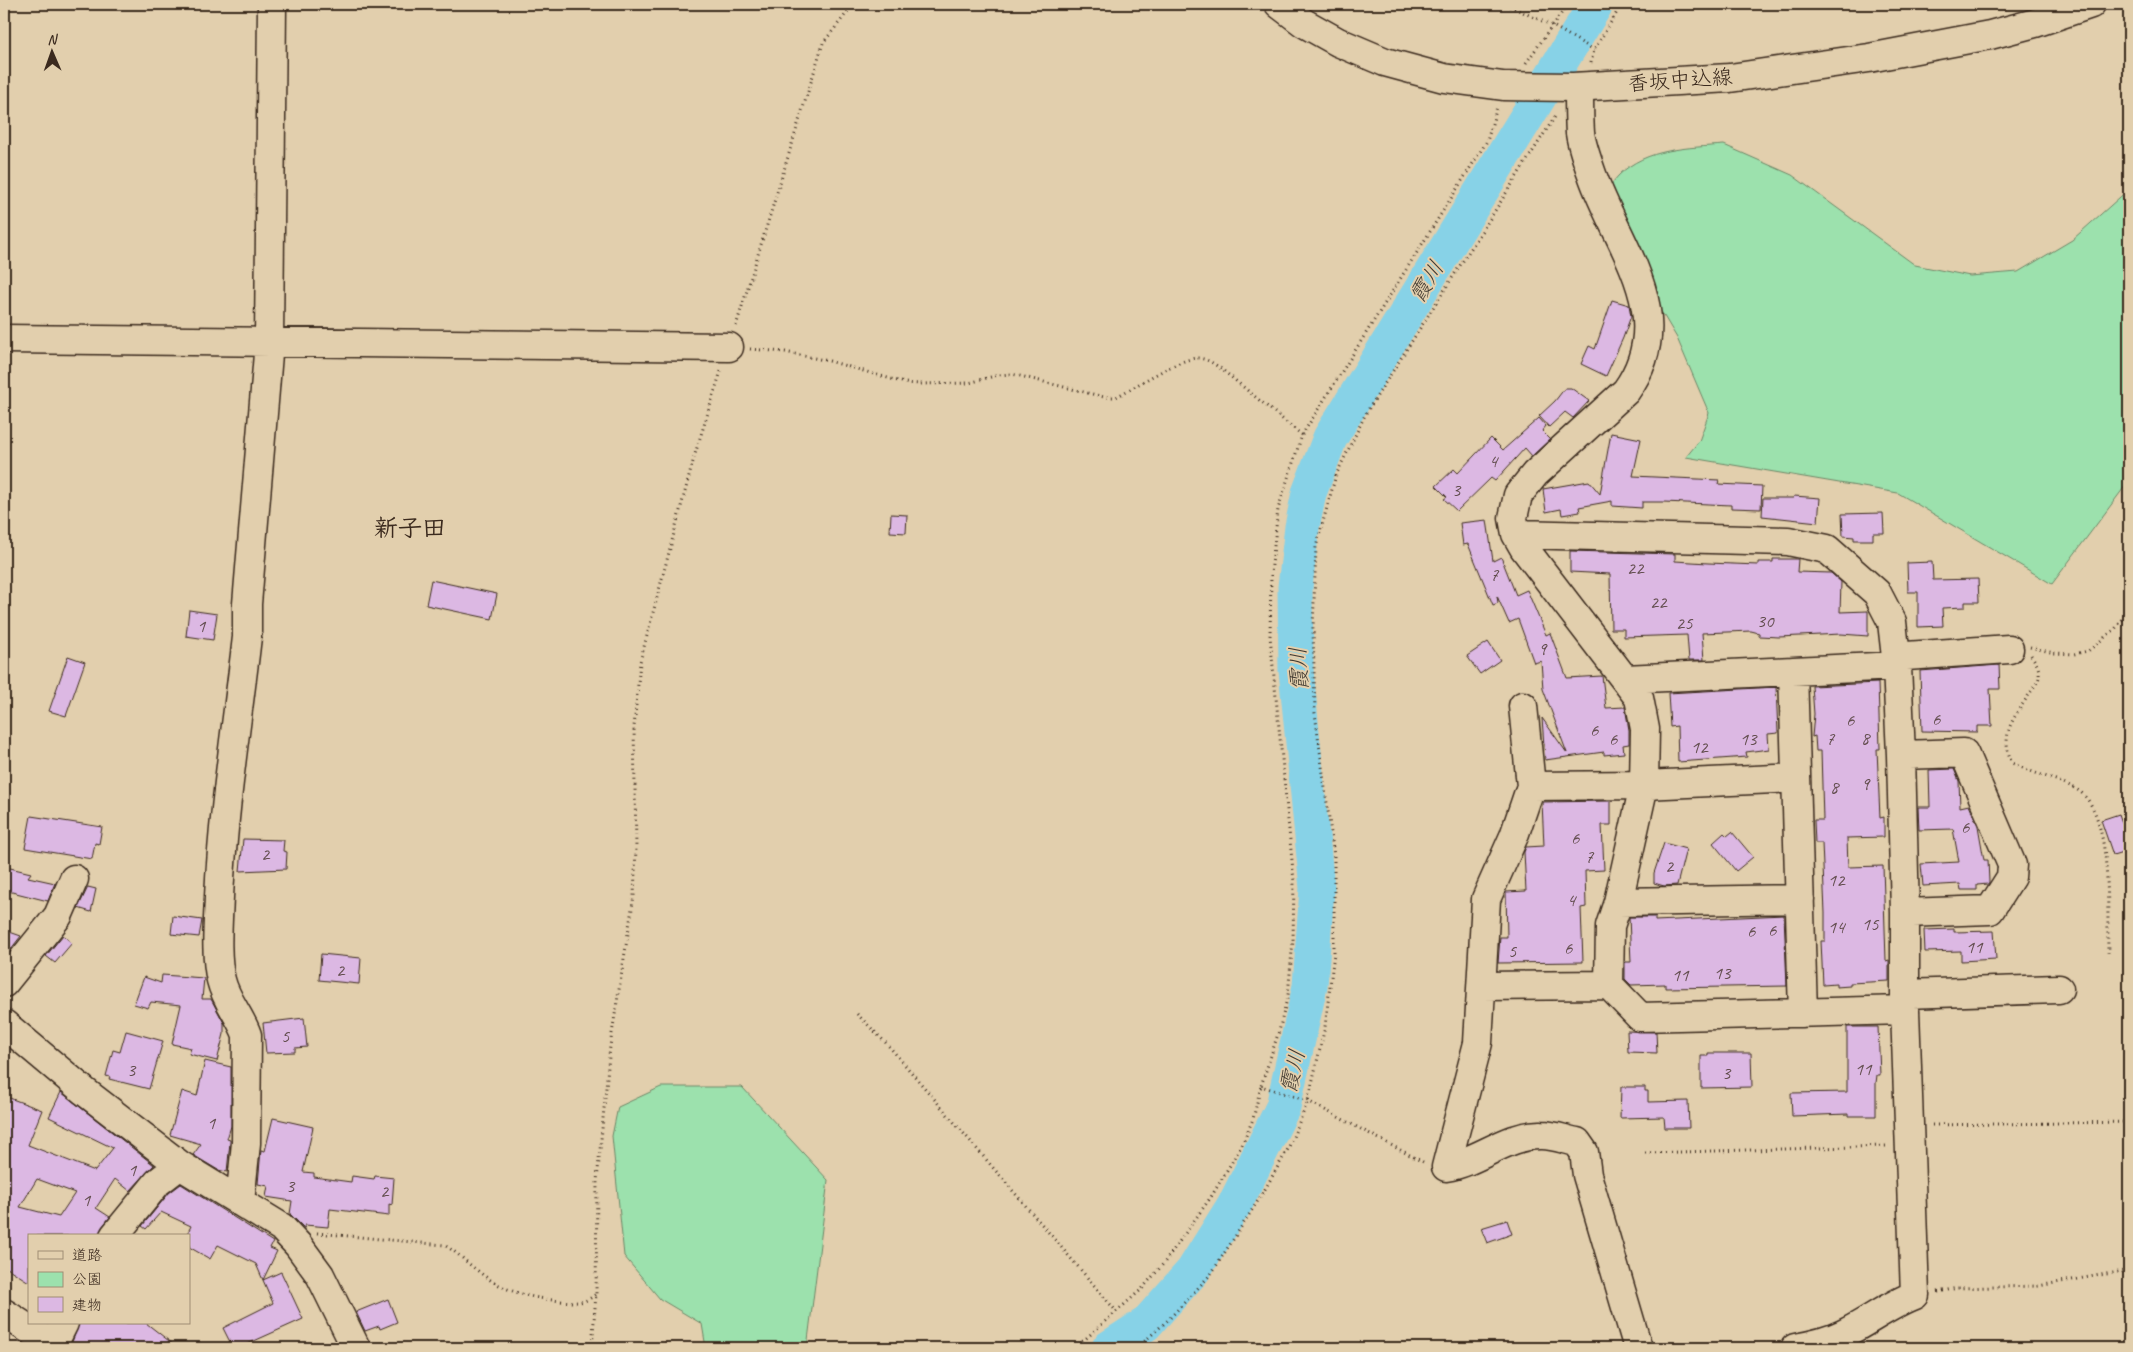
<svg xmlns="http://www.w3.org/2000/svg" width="2133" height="1352" viewBox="0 0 2133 1352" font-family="Caveat,'Klee One',sans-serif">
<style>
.green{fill:#9ce1ad;stroke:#6c8666}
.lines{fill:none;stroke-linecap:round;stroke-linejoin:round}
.river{stroke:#87d2e7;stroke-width:35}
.building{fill:#dcb8e3;stroke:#3b2a1e;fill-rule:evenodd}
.minor-casing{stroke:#3b2a1e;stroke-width:31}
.major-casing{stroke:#3b2a1e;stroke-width:31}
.path{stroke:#3b2a1e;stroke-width:3;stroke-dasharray:1 4;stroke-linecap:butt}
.minor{stroke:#e2cfad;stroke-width:28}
.major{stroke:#e2cfad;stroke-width:28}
.labels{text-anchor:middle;stroke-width:4;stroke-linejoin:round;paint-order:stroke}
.number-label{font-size:19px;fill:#634e4f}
.street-label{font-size:21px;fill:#3b2a1e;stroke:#e2cfad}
.water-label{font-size:22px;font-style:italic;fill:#433b32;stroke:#e2cfad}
.quarter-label{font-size:24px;font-weight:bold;fill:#3b2a1e;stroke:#e2cfad}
</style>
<rect width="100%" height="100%" fill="#e2cfad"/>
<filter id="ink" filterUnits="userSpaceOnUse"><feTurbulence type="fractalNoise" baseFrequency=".02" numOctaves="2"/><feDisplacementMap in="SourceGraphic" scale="10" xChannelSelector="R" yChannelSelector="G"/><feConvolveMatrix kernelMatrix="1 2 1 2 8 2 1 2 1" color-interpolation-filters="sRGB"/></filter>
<g filter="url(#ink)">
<path class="green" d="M1724 145 1792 175 1915 265 1970 276 2018 272 2072 240 2129 189V481L2052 584 1898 493 1686 457 1699 441 1709 413 1677 338 1617 237 1604 193C1609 188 1613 181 1619 175 1646 148 1688 148 1724 145Z
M661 1087H742L828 1180 807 1348H706L702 1324 660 1299 624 1256 612 1136 618 1107Z"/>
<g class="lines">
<path class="river" d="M1109 1348 1146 1324 1193 1271 1236 1202 1283 1107 1310 986 1317 888 1296 670 1295 587 1302 527 1309 493 1330 438 1596 4"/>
</g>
<path class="building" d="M1612 300 1629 305 1631 316 1623 338 1606 376 1581 364 1589 346 1595 349Z
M1565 388H1571L1589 401 1573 418 1565 412 1549 427 1539 416 1555 401Z
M1539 418 1546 426 1542 431 1550 439 1532 456 1525 448 1495 481 1491 478 1457 511 1444 499 1447 497 1436 486 1454 469 1458 473 1491 438 1503 450Z
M1611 433 1641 439 1633 476 1719 480 1718 484 1762 486 1761 509 1731 508V505L1664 502H1642V508L1612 506V501L1579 507 1580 512 1562 515 1561 509 1546 512 1543 489 1589 481 1600 494Z
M1794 496 1820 498 1818 522 1762 516 1763 498H1793Z
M1883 513 1884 533H1873V540H1854V537L1843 536 1842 514Z
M891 514 907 515 906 533 890 532Z
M1487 520 1493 561 1501 557 1516 595 1527 590 1546 635 1550 633 1567 678 1602 676 1606 708 1625 707 1629 730V744L1623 745 1624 753 1604 755V752L1545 760 1542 718 1567 753 1543 689 1541 661 1534 663 1518 619 1509 623 1497 596 1498 603 1493 605 1468 544 1463 545 1460 523Z
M1570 551 1675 554V561L1708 563 1758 565V562H1773V559H1798L1797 572 1831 573 1841 582 1840 612 1868 611V636L1841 634 1779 637 1759 636V633L1751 631 1702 633 1704 660H1689L1687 635 1624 637V629H1611L1610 574 1570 572Z
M1932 562 1933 580 1978 579 1979 602H1965V607L1942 608 1943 626 1918 627V592H1908L1907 563Z
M431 580 497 594 492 619 426 605Z
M189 610 217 614 213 640 186 636Z
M1488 642 1500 660 1480 674 1467 656Z
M68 656 85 662 66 716 49 711Z
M1999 665 2000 689H1990L1992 726H1977V732L1922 731 1920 671Z
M1878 683 1880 749H1877L1880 818 1884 817V837L1847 838 1848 867 1883 866 1886 961 1889 960V981L1850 983V986L1836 987V984L1823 985 1821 941H1825V913L1822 843H1815L1814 820H1823L1821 751H1816L1815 736 1812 737 1814 714 1812 686Z
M1776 687 1778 733 1768 734 1769 749 1746 752 1747 757 1678 762 1677 726 1670 727 1668 693Z
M1954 769 1959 781 1960 807 1969 805 1978 826 1984 860H1988L1989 882 1988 884 1977 885V890H1961L1960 884 1923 886 1921 864 1959 862 1953 829 1919 830 1918 807H1930L1929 770Z
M1611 801V825H1602L1604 870 1585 871 1586 907 1581 908 1583 962 1498 963 1500 937H1507L1506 892 1526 891 1524 852 1526 847 1544 846 1542 802Z
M2119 814 2129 843V850L2113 855 2101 820Z
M31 816 102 827 99 844 95 843 92 859 25 848Z
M1732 832 1753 857 1736 871 1713 843 1724 833 1727 836Z
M243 839 284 840 283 851 287 852 286 869 240 871Z
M1664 843 1686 849 1677 885 1664 886 1654 883V873Z
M4 864 10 868 31 873 28 877 55 883 48 901 4 890Z
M88 887 96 889 91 912 78 908Z
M1784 915 1787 986 1665 988V984L1631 985 1625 979V962H1631L1629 917H1655V921Z
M173 916 202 920 199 937 171 934Z
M1954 929V932L1994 931 1996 959 1961 961V951L1925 952 1924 930Z
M4 930 21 936 4 958Z
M63 935 72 943 55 963 46 956Z
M321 954 361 958 359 984 319 980Z
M162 975 204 978 202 999H211L224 1023V1034L217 1061 189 1054 191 1048 172 1044 181 1005 151 1002 148 1008 134 1004 144 977 161 983Z
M304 1018 307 1047 295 1048V1052L266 1053 263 1023Z
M1847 1027H1878L1880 1075H1877L1876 1083V1116H1848V1114L1792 1116 1791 1093 1847 1092Z
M126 1031 163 1041 149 1089 109 1079 110 1077 106 1076 113 1050 120 1052Z
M1627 1031 1656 1032 1657 1053 1628 1052Z
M1708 1053H1751L1752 1087 1701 1088V1056H1708Z
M205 1061 231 1067V1126L227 1139 230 1140V1142L227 1172 218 1170 193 1155 201 1144 170 1135 182 1091 197 1096Z
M1621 1087H1645V1091H1648V1102L1688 1101 1689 1128H1665L1664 1117 1620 1118Z
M61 1092 154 1165 130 1191 115 1179 96 1208 110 1217 102 1227 99 1236H29V1282L4 1266V1096L42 1110 28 1145 95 1171 113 1148 49 1117ZM37 1179 75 1193 59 1217 20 1207Z
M273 1118 313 1127 303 1172 314 1173V1177L351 1182 352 1176 374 1179 375 1176 394 1178 392 1205 389 1204V1216L330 1209 328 1227 305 1225V1228L303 1227 290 1214 292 1201 266 1197 268 1186 258 1184 261 1150 265 1151Z
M181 1184 273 1242 270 1248 277 1251 263 1280 281 1272 303 1319 243 1346 242 1344 233 1348 223 1328 273 1303 256 1264 218 1245 210 1259 189 1247V1230L191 1226 161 1212 146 1229 142 1226 169 1193Z
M1507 1220 1512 1234 1487 1243 1481 1228Z
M388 1299 397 1322 380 1329 379 1326 365 1331 356 1312Z
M79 1323H146L178 1348H74L72 1342Z"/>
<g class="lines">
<g class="minor-casing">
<path id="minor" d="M1579 87C1579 102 1579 118 1580 133 1582 147 1588 163 1593 177 1618 247 1680 316 1626 391L1535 474 1518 495 1513 518 1516 534 1524 548 1639 698 1645 729 1644 785 1531 786 1514 836 1486 899 1478 1043 1446 1167C1479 1162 1507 1134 1542 1135 1554 1135 1566 1140 1577 1142L1584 1152 1587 1175 1638 1348
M4 339 729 347
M1516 534 1788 541 1827 549 1877 593 1892 622 1897 666 1901 755 1905 913V1010L1915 1295C1889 1305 1868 1322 1843 1334 1827 1342 1812 1345 1795 1348
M1793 671 1803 1013
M1625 679 1897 666 1906 656 2009 649
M1523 706 1531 786
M1901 755 1964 753 2012 865 2011 877 1990 910 1905 913
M1796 778 1644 785 1618 902 1610 926 1609 985 1640 1017 1905 1010
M1618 902 1800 899
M4 983 58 916 74 879
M1483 986 1609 985
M1905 994 2059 989
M4 1024 84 1091 180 1165 281 1227 298 1245 320 1275 356 1348
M240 1202 246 1143 247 1035C240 1015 226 1001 221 980 215 955 218 923 219 897 223 810 237 724 247 637V604L269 342 272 4
M114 1236 158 1182 180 1165
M4 1313 58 1348
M53 1345 64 1323"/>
</g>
<g class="major-casing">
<path id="major" d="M1279 4 1304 23 1338 42 1385 62 1444 78 1503 86 1573 87 1730 78 1869 58 1990 35 2035 23 2091 4"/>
</g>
<path class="path" d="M1505 4 1553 26 1594 50
M1526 63 1568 4
M1591 63 1594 50 1622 4
M736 326 823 43 854 4
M750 349 785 352 829 361 905 383 920 384 969 383 998 375 1012 374 1104 397H1116C1135 387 1179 358 1198 358 1207 359 1213 363 1220 368L1302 435
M2030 647 2054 653 2074 654 2088 651 2115 629 2129 611
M2031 655C2035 661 2040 668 2039 676 2039 682 2033 688 2030 693 2014 718 1999 733 2012 763 2033 774 2056 778 2076 789 2114 810 2107 915 2108 953
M857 1014 887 1044 1116 1311
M1932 1125 2129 1122
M1645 1153 1887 1146
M1423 1162 1308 1101 1261 1086 1279 1031 1288 995 1293 940 1294 881 1270 636 1271 574 1278 509 1302 435 1487 141 1497 107
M317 1233 444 1245C457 1252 466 1262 478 1271 504 1292 527 1297 560 1301 575 1302 583 1305 596 1294
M1938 1292 1957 1288 2038 1286 2129 1270
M592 1348 596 1294 597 1181 610 1046 634 896 636 848 634 727 640 662 695 454 722 368
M1075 1348 1142 1289 1164 1263 1211 1197 1242 1145 1253 1119 1261 1086
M1137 1348 1168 1320 1211 1274 1261 1196 1288 1149 1308 1101 1325 1027 1334 953V856L1315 713 1313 628 1316 547 1336 475 1366 413 1556 115"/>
<use href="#minor" class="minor"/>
<use href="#major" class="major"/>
</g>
</g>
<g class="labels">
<g class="number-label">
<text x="1493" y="467">4</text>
<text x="1456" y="496">3</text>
<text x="1635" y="574">22</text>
<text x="1494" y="581">7</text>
<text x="1658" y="608">22</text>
<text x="1765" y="627">30</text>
<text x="1684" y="629">25</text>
<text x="201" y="632">1</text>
<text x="1542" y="655">9</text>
<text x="1936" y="725">6</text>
<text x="1850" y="726">6</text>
<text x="1594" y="736">6</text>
<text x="1865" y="744">8</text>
<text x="1613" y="745">6</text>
<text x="1748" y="745">13</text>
<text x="1830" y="745">7</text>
<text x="1699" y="753">12</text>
<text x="1865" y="790">9</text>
<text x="1834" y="793">8</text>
<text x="1965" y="833">6</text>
<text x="1575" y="844">6</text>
<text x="265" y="860">2</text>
<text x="1589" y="863">7</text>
<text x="1669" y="872">2</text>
<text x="1836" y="886">12</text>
<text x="1571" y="906">4</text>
<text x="1870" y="930">15</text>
<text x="1836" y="933">14</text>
<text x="1772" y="936">6</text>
<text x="1751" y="937">6</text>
<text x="1974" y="953">11</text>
<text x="1568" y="954">6</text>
<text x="1512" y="957">5</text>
<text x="340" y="976">2</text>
<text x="1722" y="979">13</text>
<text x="1680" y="981">11</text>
<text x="285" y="1042">5</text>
<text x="1863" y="1075">11</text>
<text x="131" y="1076">3</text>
<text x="1726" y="1079">3</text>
<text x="211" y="1129">1</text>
<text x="132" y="1176">1</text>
<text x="290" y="1192">3</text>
<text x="384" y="1197">2</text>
<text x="86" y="1206">1</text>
</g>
<g class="street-label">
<text transform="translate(1680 80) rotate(-4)" y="7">香坂中込線</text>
</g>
<g class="water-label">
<text transform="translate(1426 281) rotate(-58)" y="8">霞川</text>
<text transform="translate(1298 669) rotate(-93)" y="8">霞川</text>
<text transform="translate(1292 1071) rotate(-77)" y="8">霞川</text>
</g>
<g class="quarter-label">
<text x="410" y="536">新子田</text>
</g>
</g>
<rect width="2133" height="1352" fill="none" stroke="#e2cfad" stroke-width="20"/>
<rect x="10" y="10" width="2113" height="1332" fill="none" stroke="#3b2a1e" stroke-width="2" filter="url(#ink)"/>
<rect x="28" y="1234" width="162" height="90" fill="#e2cfad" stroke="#9f8d74"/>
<rect x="38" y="1251" width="25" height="8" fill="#e2cfad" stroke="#9f8d74"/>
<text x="72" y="1260" font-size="15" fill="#3b2a1e">道路</text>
<rect x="38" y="1272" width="25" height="15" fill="#9ce1ad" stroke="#9f8d74"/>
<text x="72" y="1284" font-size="15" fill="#3b2a1e">公園</text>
<rect x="38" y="1297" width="25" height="15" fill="#dcb8e3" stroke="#9f8d74"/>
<text x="72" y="1310" font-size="15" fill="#3b2a1e">建物</text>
<g transform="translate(52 52) rotate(358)" stroke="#e2cfad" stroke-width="4" paint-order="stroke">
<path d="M0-4L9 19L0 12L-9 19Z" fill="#3b2a1e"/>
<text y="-8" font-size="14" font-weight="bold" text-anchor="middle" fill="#3b2a1e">N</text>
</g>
</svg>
